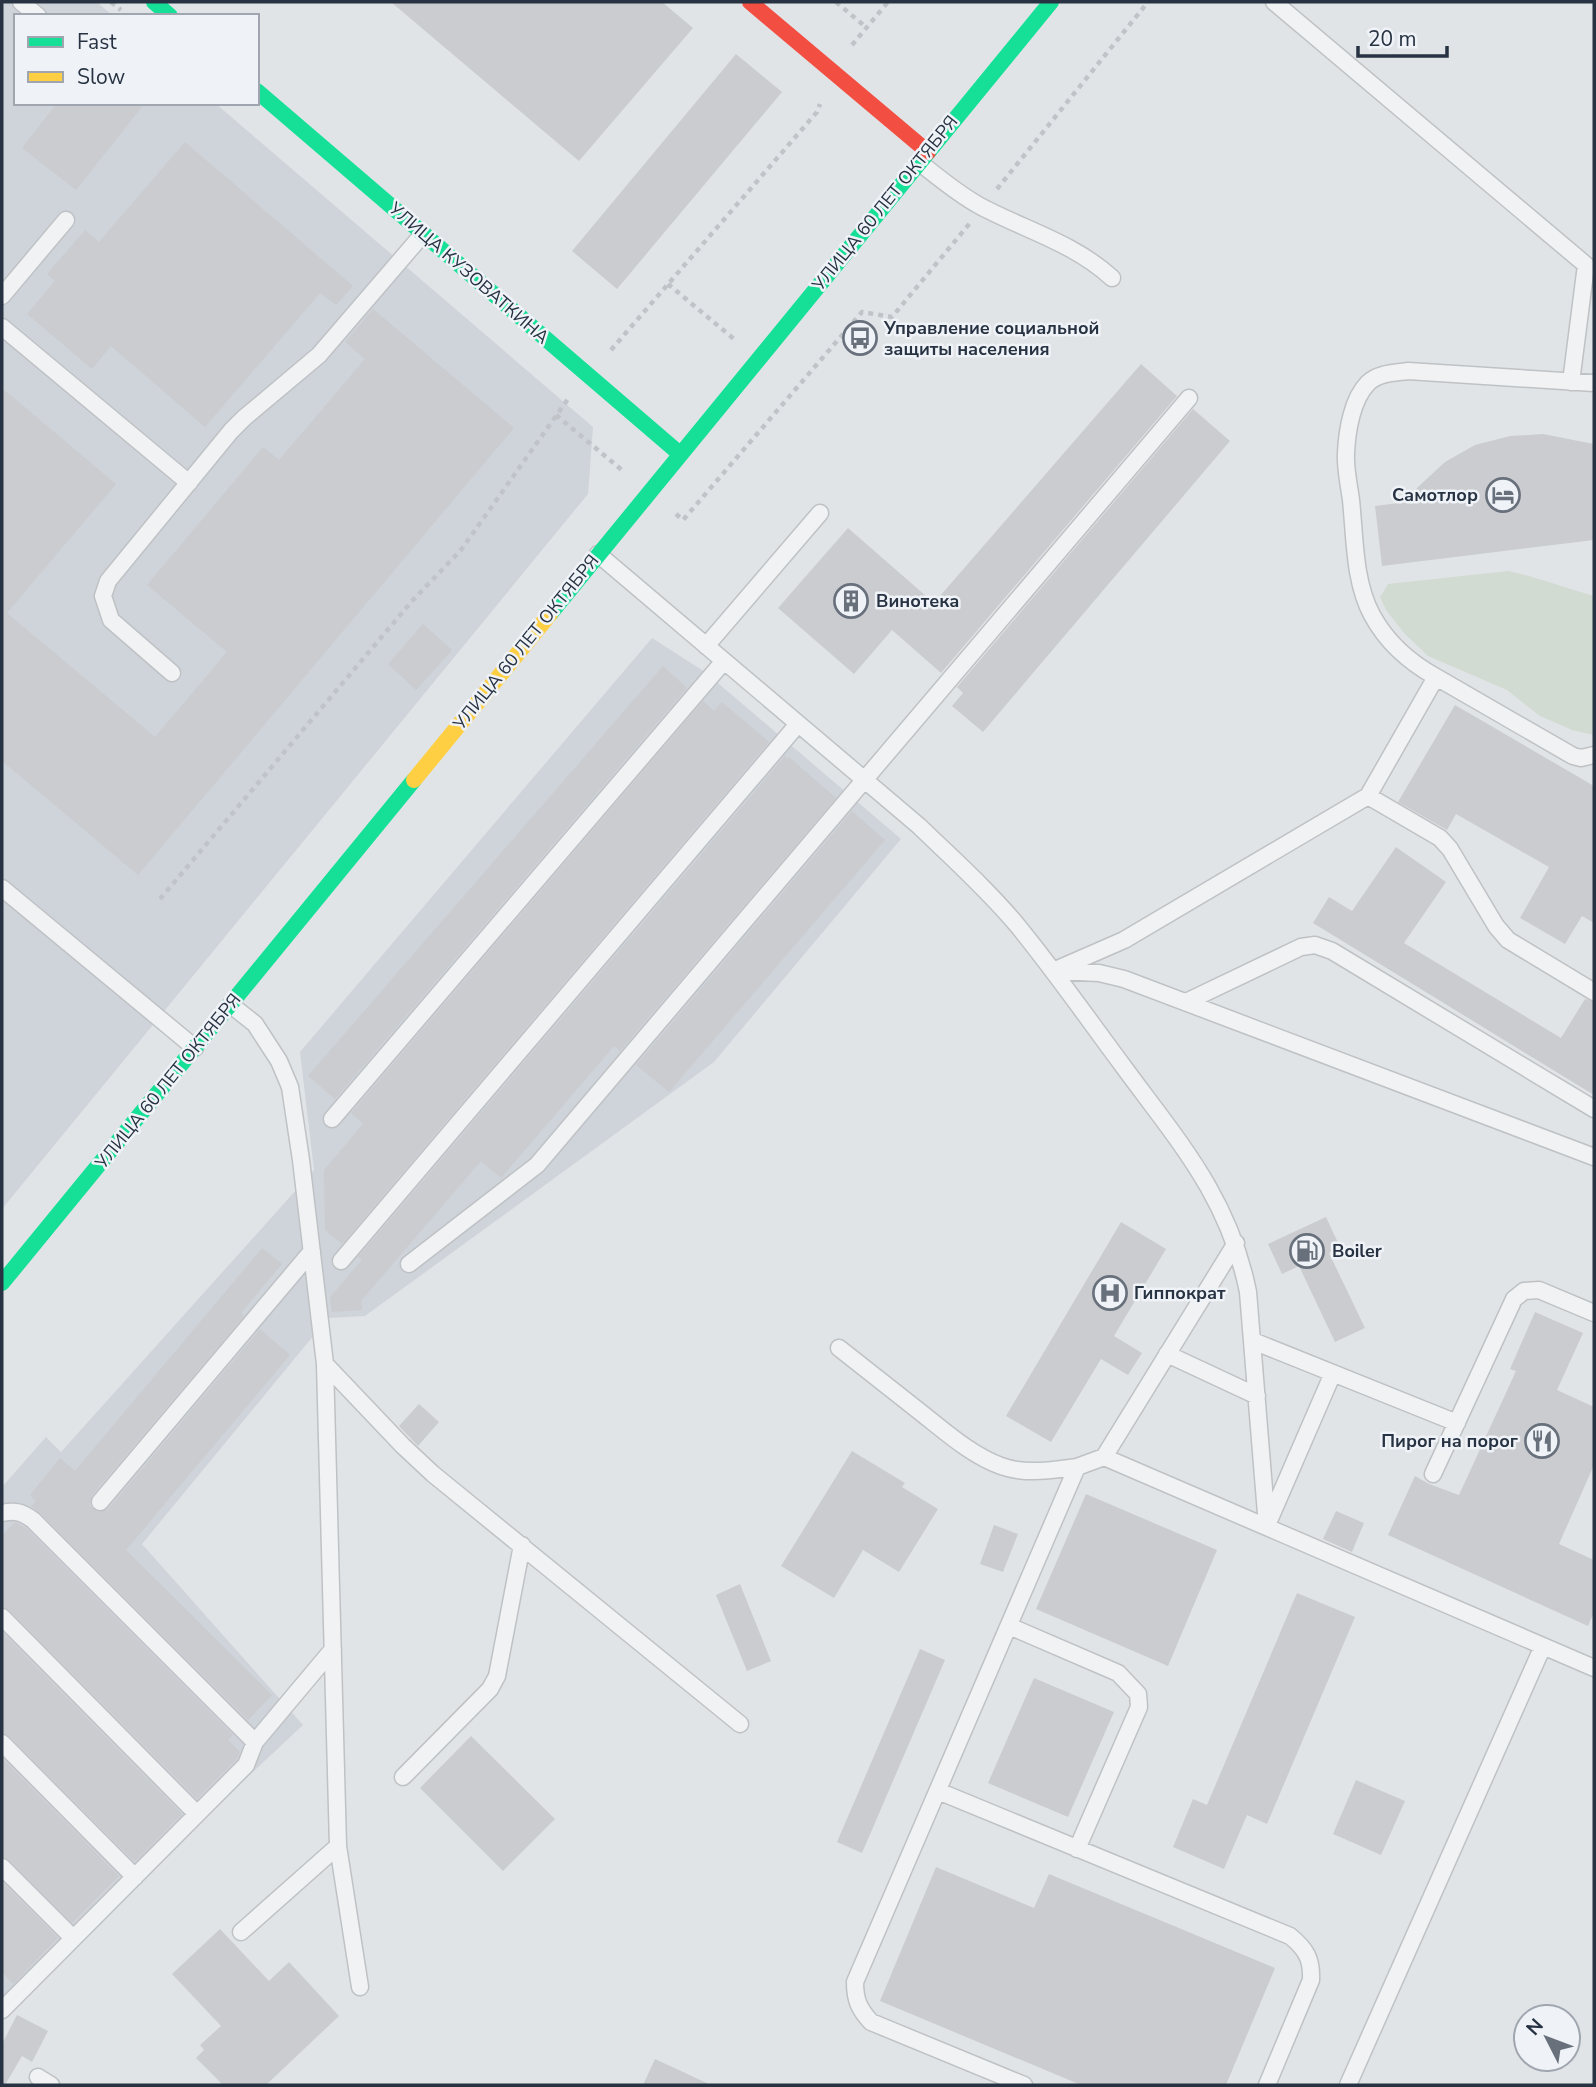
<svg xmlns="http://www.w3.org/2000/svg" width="1596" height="2087" viewBox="0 0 1596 2087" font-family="'Nunito Sans',sans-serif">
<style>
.built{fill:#cfd4db}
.green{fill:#d2dbd2}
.building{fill:#cacccf}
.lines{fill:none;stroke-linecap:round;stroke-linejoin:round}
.lane-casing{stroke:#bfc2c5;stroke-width:19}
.path{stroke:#c0c3c7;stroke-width:4.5;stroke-dasharray:5 5;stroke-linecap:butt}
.lane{stroke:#f1f2f3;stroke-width:16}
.fast{stroke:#16e098;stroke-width:16}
.slow{stroke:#ffcf43;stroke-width:16}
.jam{stroke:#f24e42;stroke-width:16}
.labels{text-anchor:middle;stroke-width:5;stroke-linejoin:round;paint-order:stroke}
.street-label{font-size:18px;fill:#273242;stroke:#eff3f7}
.poi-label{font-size:18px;font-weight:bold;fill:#273242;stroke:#eff3f7;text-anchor:start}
</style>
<rect width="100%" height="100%" fill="#e1e4e7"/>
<path class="built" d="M2 2H97L113 16H16V103H215L593 427 588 494 2 1209Z
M652 638 705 672 901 839 714 1062 365 1316 328 1318 142 1544 303 1725 2 2007V1487L46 1437 61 1452 314 1170 300 1052Z"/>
<path class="green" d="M1508 571C1537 577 1565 588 1594 596V735L1572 730 1540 716 1507 690 1428 656 1404 633 1386 610 1380 597 1388 584Z"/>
<path class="building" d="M391 2H662L693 28 579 161Z
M736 54 782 92 617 289 572 251Z
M57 103H145L76 190 22 148Z
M185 142 353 286 336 305 320 293 205 427 111 346 92 369 27 314 55 281 47 274 85 230 99 242Z
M373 309 514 428 138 875 2 761V388L116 484 7 613 155 737 227 652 147 585 263 447 279 460 365 359 345 342Z
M1141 364 1177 396 941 673 892 630 854 674 778 608 848 528 934 603Z
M1193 409 1230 441 983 732 952 706 963 693 957 687Z
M1543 434 1594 444V540L1382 566 1375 506 1407 502 1417 488 1445 462 1475 445 1510 436Z
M423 624 452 650 416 690 388 664Z
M663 666 687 688 335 1099 308 1076Z
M703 701 714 711 722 702 769 742 342 1244 325 1230 324 1170 363 1124 351 1113Z
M1455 705 1594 786V923L1582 916 1565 944 1520 918 1549 867 1456 814 1447 830 1398 802Z
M785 756 787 759 789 757 836 798 620 1051 614 1046 501 1178 481 1161 361 1301 362 1310 332 1312 330 1297 362 1260 358 1257Z
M852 811 885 840 669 1092 636 1065Z
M1396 847 1446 882 1404 943 1561 1038 1585 999 1594 1002V1095L1313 923 1329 897 1352 911Z
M1326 1217 1340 1247 1329 1253 1365 1328 1335 1342 1299 1266 1282 1274 1268 1244Z
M1121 1222 1166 1249 1114 1336 1142 1353 1128 1375 1101 1359 1051 1442 1006 1416Z
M262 1248 282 1264 241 1313 244 1316 92 1495 90 1501V1506L97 1512 108 1509 260 1329 290 1355 126 1550 272 1695 248 1720 40 1513 31 1506 36 1501 30 1495 60 1458 75 1471Z
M1535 1312 1583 1333 1557 1390 1594 1407V1465L1559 1544 1594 1560V1612L1588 1626 1388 1535 1415 1476 1429 1484 1459 1495 1516 1371 1510 1369Z
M419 1404 439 1422 418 1446 399 1426Z
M852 1451 905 1483 902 1487 938 1509 899 1572 863 1550 834 1598 781 1566Z
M1086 1494 1217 1550 1168 1666 1036 1609Z
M1336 1511 1364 1523 1352 1552 1323 1539Z
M15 1522 26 1528 233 1735 228 1740 240 1752 237 1759 197 1799 9 1610 2 1607V1535Z
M994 1525 1018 1534 1003 1572 980 1564Z
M740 1584 771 1661 747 1671 716 1595Z
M1297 1593 1355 1617 1267 1824 1247 1815 1224 1869 1173 1847 1193 1799 1207 1805Z
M2 1632 182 1814 138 1859 134 1861 9 1736 2 1733Z
M920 1649 945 1660 862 1853 837 1842Z
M1034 1678 1114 1712 1068 1817 988 1783Z
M471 1736 555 1819 503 1871 420 1788Z
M2 1758 119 1876 72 1923 9 1860 2 1857Z
M1356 1780 1405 1801 1381 1855 1333 1834Z
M936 1867 1034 1908 1049 1874 1275 1968 1226 2085H1081L880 2001Z
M2 1882 58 1938 13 1984 2 1972Z
M220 1929 269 1981 289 1962 339 2016 266 2085H223L196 2058 204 2050 200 2045 221 2026 172 1974Z
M17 2015 48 2031 32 2062 22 2056 5 2085H2V2044Z
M655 2059 711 2085H643Z"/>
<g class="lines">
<g class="lane-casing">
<path id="lane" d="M21 2 38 16
M1274 2 1586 265 1571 382
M919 162C939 178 958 194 980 206 1025 230 1074 243 1112 278
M2 296 66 220
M2 327 189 483
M598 554 919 826C952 858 987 889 1017 925 1054 970 1088 1019 1123 1066 1178 1141 1229 1197 1248 1292L1267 1526
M706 646 820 513
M172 673 111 620 103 596 108 581 231 431 244 418 319 355 423 234
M1436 677 1573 756 1581 758 1594 755
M1368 796 1440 838 1450 849 1496 926 1508 940 1594 992
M2 888 195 1048
M1053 971 1124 940 1368 796 1436 677C1409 662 1387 643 1372 615 1354 582 1355 538 1351 500 1349 485 1345 468 1346 453 1347 431 1352 399 1368 383 1378 373 1394 373 1408 371L1594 383
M1059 971 1099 973 1124 979 1594 1157
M1186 1002 1301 947 1315 945 1332 951 1594 1109
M231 1005 255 1024 279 1061 290 1087 301 1160 325 1364 338 1846 360 1987
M332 1119 724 661
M341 1261 798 724
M409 1264 537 1165 1189 398
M1253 1341 1457 1423
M839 1348C867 1370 896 1393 924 1415 948 1434 973 1456 1001 1466 1026 1475 1052 1470 1077 1467
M1167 1354 1257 1396
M325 1364 403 1446 433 1474 740 1724
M1104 1457 1594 1668
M1433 1474 1514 1299 1524 1291 1539 1290 1594 1313
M100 1502 312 1251
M2 1513C15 1510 22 1512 33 1520L255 1742
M1268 1523 1333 1373
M2 1617 197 1814
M1009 1626 1118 1673 1138 1694 1139 1707 1077 1849
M2 1743 135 1877
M403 1777 490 1689 497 1676 522 1545
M938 1791 1290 1936C1306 1949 1312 1959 1311 1980L1267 2085
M2 1867 73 1938
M241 1932 338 1846
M2 2010 246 1765 255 1742 333 1649
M38 2077 51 2085
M1024 2085 871 2022C859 2009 855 2000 855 1982L1077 1467 1104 1457 1236 1243
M1348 2085 1543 1646"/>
</g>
<path class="path" d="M111 2 121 10
M836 2 867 28
M852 45 888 2
M997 189 1148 2
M668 284 734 339
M611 350 817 112 820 104
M556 415 623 471
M676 514 683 520 862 312 892 317 970 223
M160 899 412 601 461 550 568 399"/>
<use href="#lane" class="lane"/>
<path class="fast" d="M154 2 170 16
M257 91 680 454
M550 614 1051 2
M2 1283 414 780"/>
<path class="slow" d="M414 780 550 614"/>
<path class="jam" d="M750 2 928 152"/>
</g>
<defs>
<g id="bus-ring" transform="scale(1.75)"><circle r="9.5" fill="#eff3f7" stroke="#68707c" stroke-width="1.5"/><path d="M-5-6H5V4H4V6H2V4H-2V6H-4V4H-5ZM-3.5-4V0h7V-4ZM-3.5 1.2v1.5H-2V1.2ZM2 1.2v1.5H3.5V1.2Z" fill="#68707c"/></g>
<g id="hotel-ring" transform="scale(1.75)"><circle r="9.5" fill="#eff3f7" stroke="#68707c" stroke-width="1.5"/><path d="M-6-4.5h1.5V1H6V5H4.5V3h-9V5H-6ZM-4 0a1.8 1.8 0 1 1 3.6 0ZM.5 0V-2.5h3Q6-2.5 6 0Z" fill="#68707c"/></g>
<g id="building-ring" transform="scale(1.75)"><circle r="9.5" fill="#eff3f7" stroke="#68707c" stroke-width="1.5"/><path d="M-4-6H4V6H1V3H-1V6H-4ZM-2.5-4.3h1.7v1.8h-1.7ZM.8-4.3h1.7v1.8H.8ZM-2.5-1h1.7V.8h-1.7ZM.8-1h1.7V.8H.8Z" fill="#68707c"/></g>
<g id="fuel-ring" transform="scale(1.75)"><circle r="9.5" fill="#eff3f7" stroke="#68707c" stroke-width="1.5"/><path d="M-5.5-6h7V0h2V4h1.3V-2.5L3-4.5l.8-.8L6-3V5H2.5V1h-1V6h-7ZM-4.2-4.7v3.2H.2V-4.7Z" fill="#68707c"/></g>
<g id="hospital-ring" transform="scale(1.75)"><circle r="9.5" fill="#eff3f7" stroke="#68707c" stroke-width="1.5"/><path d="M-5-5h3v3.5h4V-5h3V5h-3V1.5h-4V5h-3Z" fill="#68707c"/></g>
<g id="restaurant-ring" transform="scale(1.75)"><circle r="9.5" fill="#eff3f7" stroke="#68707c" stroke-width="1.5"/><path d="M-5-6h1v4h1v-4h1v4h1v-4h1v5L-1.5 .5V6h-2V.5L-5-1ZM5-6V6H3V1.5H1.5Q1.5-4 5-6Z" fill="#68707c"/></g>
</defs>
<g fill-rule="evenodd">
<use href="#bus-ring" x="860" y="338"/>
<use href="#hotel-ring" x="1503" y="495"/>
<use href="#building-ring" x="851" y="601"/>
<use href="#fuel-ring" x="1307" y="1251"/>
<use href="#hospital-ring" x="1110" y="1293"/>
<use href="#restaurant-ring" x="1542" y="1441"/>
</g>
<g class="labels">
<g class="street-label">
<text transform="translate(885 203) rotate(-51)" y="6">УЛИЦА 60 ЛЕТ ОКТЯБРЯ</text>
<text transform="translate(469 273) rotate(41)" y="6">УЛИЦА КУЗОВАТКИНА</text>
<text transform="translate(526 642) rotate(-51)" y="6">УЛИЦА 60 ЛЕТ ОКТЯБРЯ</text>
<text transform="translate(168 1081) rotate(-51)" y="6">УЛИЦА 60 ЛЕТ ОКТЯБРЯ</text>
</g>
<g class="poi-label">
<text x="884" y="334">Управление социальной<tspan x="884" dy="21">защиты населения</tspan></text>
<text x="1478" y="501" text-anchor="end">Самотлор</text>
<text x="876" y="607">Винотека</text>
<text x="1332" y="1257">Boiler</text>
<text x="1134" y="1299">Гиппократ</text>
<text x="1518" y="1447" text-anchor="end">Пирог на порог</text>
</g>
</g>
<rect width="1596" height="2087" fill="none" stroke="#273242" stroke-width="7"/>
<rect x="14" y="14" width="245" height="91" fill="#eff3f7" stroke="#9fa6af" stroke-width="2"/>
<rect x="28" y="37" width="35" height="10" fill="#16e098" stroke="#9fa6af" stroke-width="2"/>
<text x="77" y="49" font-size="21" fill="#273242">Fast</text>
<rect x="28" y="72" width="35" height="10" fill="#ffcf43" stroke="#9fa6af" stroke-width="2"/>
<text x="77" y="84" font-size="21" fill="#273242">Slow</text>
<g transform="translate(1547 2038) rotate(312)"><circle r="33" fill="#eff3f7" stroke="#9fa6af" stroke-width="2"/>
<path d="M0-5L12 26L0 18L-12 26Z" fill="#68707c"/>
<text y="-10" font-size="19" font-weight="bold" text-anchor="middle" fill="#273242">N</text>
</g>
<path d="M1358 46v10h89v-10" fill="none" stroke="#273242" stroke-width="3.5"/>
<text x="1368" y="46" font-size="21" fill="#273242" stroke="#eff3f7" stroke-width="5" paint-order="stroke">20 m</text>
</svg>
